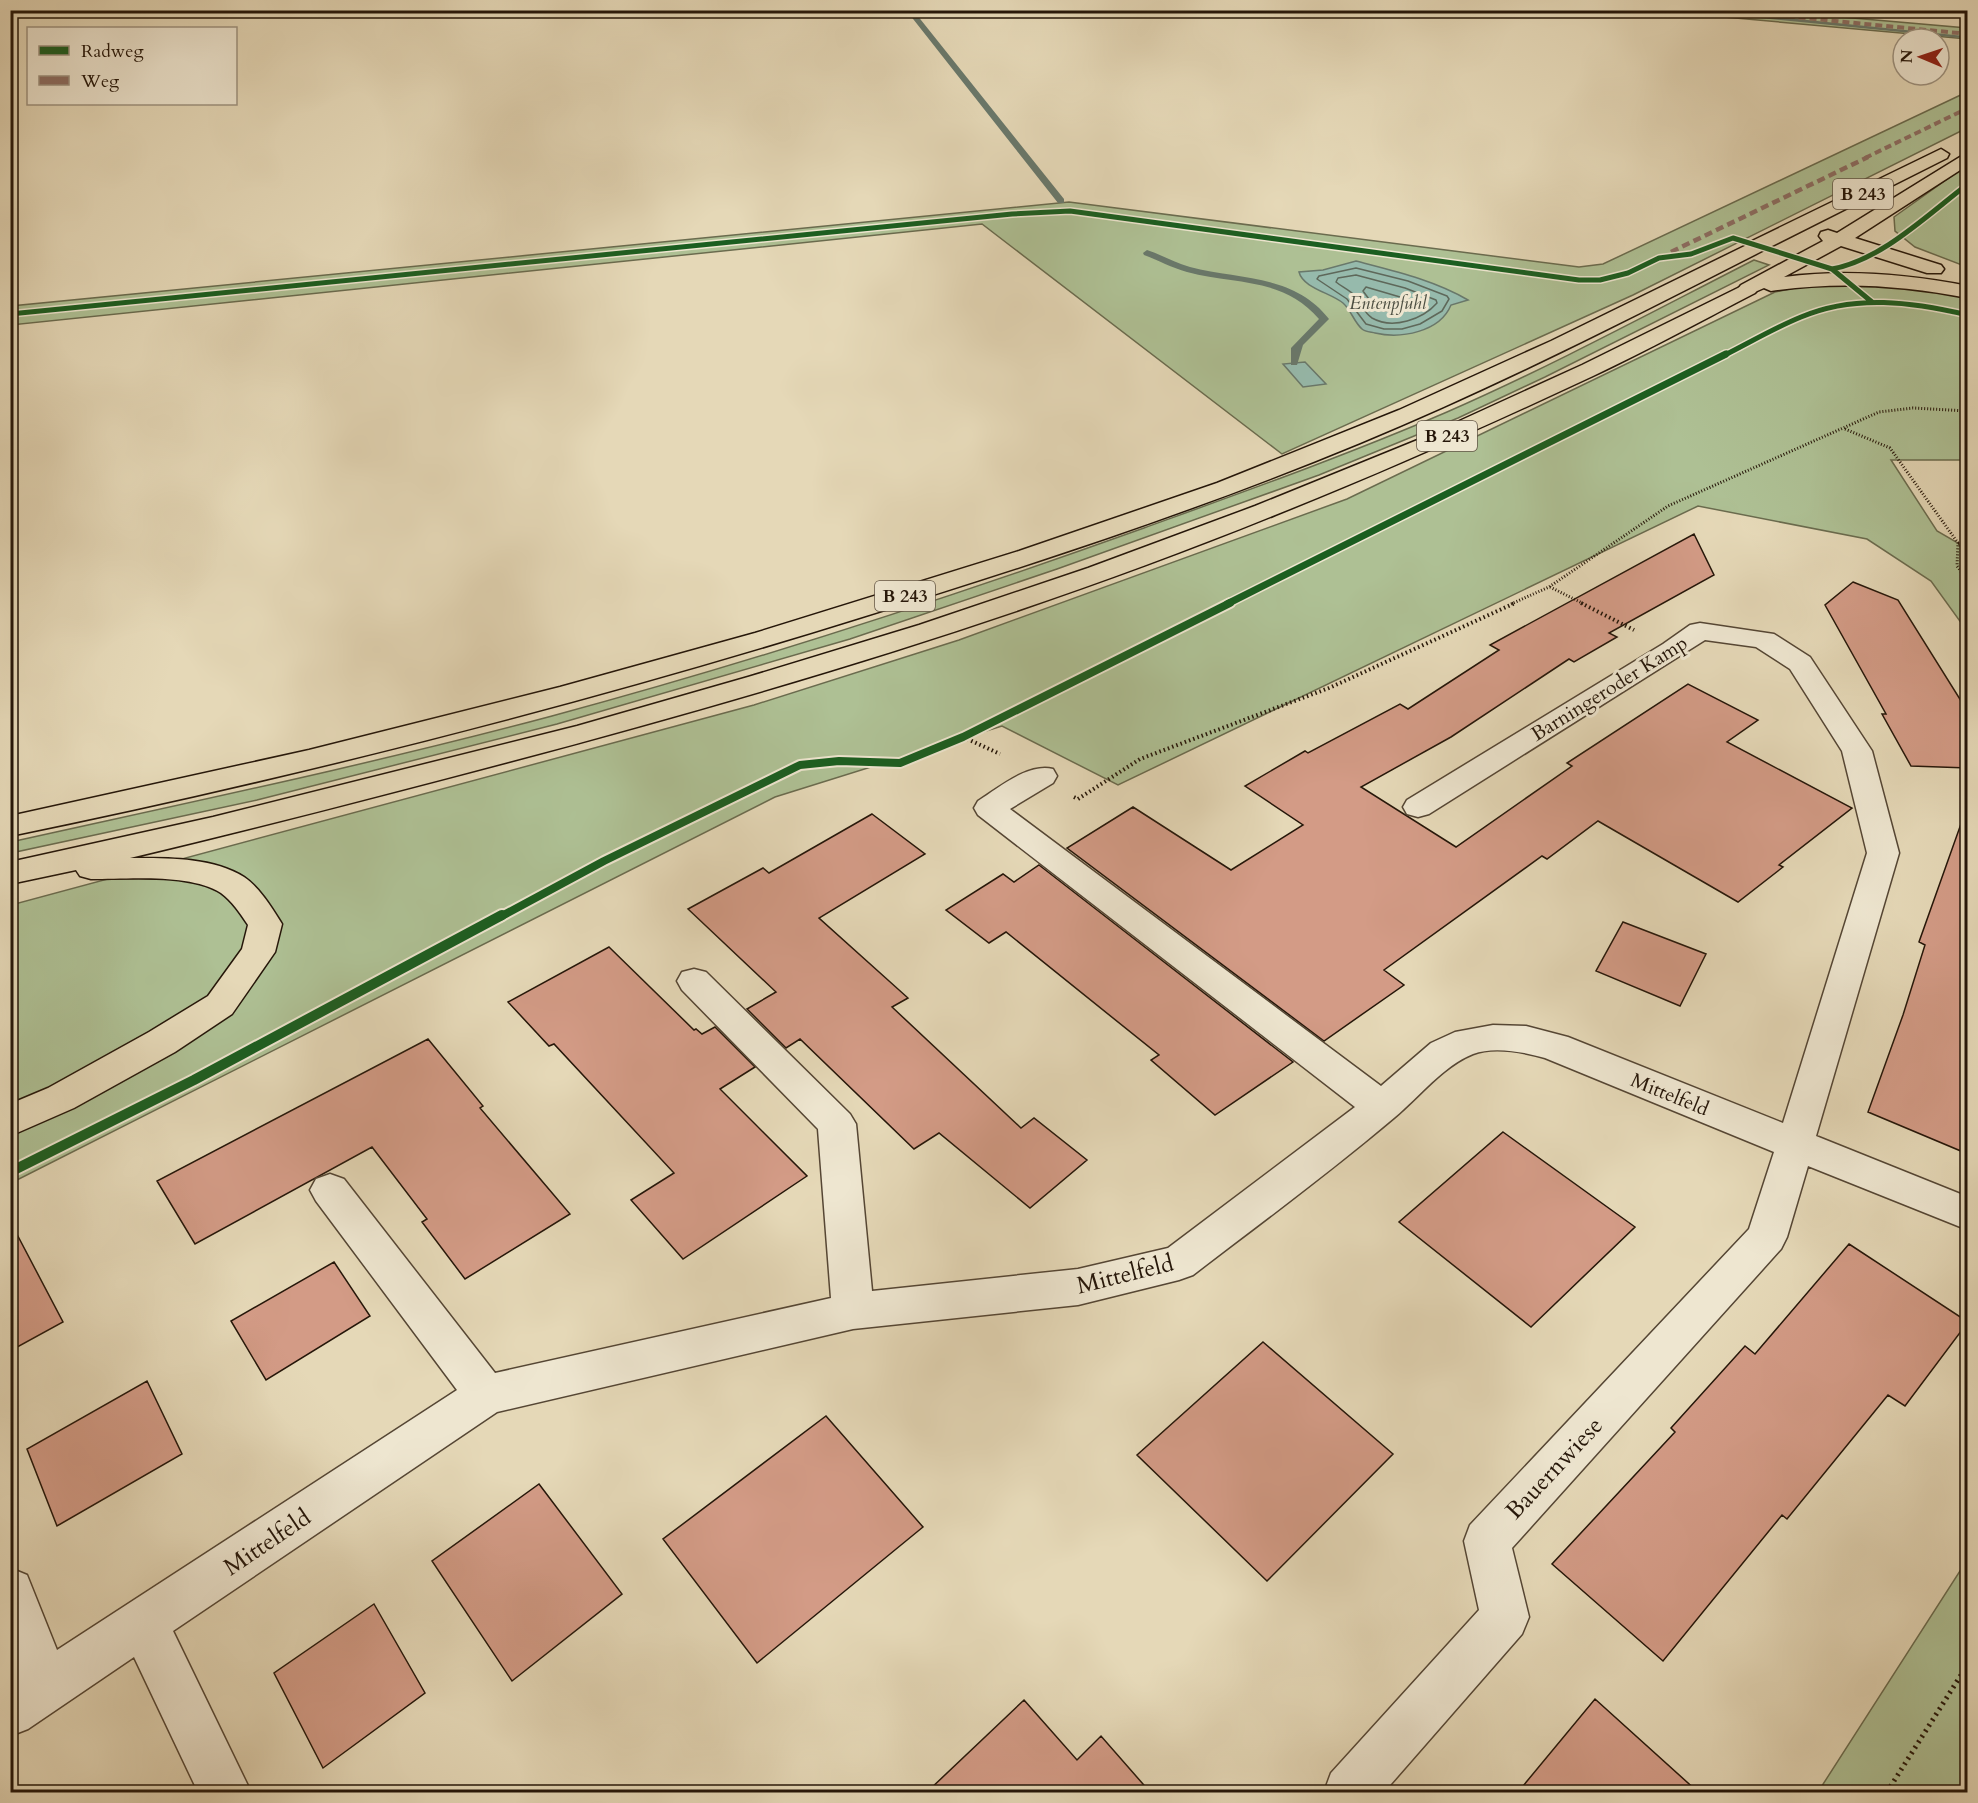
<svg xmlns="http://www.w3.org/2000/svg" width="1978" height="1803" viewBox="0 0 1978 1803" font-family="Cardo,serif">
<style>
.green{fill:#aec094;stroke:#6a6b4e;stroke-width:1.5}
.water{fill:#96baac;stroke:#69786b;stroke-width:1.5}
.lines{fill:none;stroke-linecap:round;stroke-linejoin:round}
.shore{stroke:#5e685a;stroke-width:1.5}
.stream{fill:#69786b;fill-rule:evenodd}
.building{fill:#d39b86;stroke:#251609;stroke-width:1.5}
.minor-casing{stroke:#554634;stroke-width:3}
.major-casing{stroke:#251609;stroke-width:3}
.highway-casing{stroke:#251609;stroke-width:3}
.path-far2{stroke:#251609;stroke-width:3;stroke-dasharray:1 2;stroke-linecap:butt}
.path-far1{stroke:#251609;stroke-width:4;stroke-dasharray:1.5 3;stroke-linecap:butt}
.path{stroke:#251609;stroke-width:5;stroke-dasharray:2 4.5;stroke-linecap:butt}
.minor{fill:#eee6d0;fill-rule:evenodd}
.major{fill:#e5d8b7;fill-rule:evenodd}
.highway{fill:#e5d8b7;fill-rule:evenodd}
.quiet-far1{stroke:#8d6e63;stroke-width:4;stroke-dasharray:7 4;stroke-linecap:butt}
.quiet{stroke:#8d6e63;stroke-width:4.5;stroke-dasharray:8 4.5;stroke-linecap:butt}
.cycleway-far3-casing{stroke:#eee6d0;stroke-width:8}
.cycleway-far2-casing{stroke:#eee6d0;stroke-width:10}
.cycleway-far1-casing{stroke:#eee6d0;stroke-width:12}
.cycleway-casing{stroke:#eee6d0;stroke-width:14}
.cycleway-far3{stroke:#1b5e20;stroke-width:5}
.cycleway-far2{stroke:#1b5e20;stroke-width:7}
.cycleway-far1{stroke:#1b5e20;stroke-width:8}
.cycleway{stroke:#1b5e20;stroke-width:10}
.labels{text-anchor:middle;stroke-width:6;stroke-linejoin:round;paint-order:stroke}
.shield{fill:#eee6d0;stroke:#615445;stroke-width:1.5}
.shield-label{font-size:18px;font-weight:bold;fill:#251609}
.far-water-label{font-size:18px;font-style:italic;fill:#4d4f42;stroke:#eee6d0}
.street-label{font-size:20px;fill:#251609;stroke:#eee6d0}
.near-street-label{font-size:24px;fill:#251609;stroke:#eee6d0}
</style>
<rect width="100%" height="100%" fill="#e5d8b7"/>
<filter id="stains"><feTurbulence type="fractalNoise" baseFrequency=".00333" numOctaves="4"/><feColorMatrix values="0 0 0 0 .2 0 0 0 0 .09 0 0 0 0 .02 0 0 0 .5 -.17"/></filter>
<radialGradient id="worn" r=".72"><stop offset=".6" stop-color="#630" stop-opacity="0"/><stop offset="1" stop-color="#630" stop-opacity=".3"/></radialGradient>
<path class="green" d="M1657 11H1773L1967 28V39Z
M1967 92V128L1633 295 1282 454 982 224 11 325V306L1069 202 1579 267 1603 264Z
M1967 165V267L1915 247 1895 231 1894 217Z
M1754 260 1769 265 1545 377 1458 418 1319 475 1057 569 850 639 557 724 257 800 11 853V842C191 802 373 764 552 716 752 662 949 598 1144 528 1246 491 1347 455 1447 412 1552 366 1652 312 1754 260Z
M1823 282 1928 288 1967 298V460H1891L1937 531 1958 543 1967 556V631L1931 581 1867 539 1698 506 1118 785 1002 726 775 797 11 1183V905L754 705 959 640 1347 499 1775 292Z
M1967 1560V1792H1818Z"/>
<path class="water" d="M1356 261C1394 271 1434 280 1468 300L1451 305C1440 332 1401 339 1375 333 1371 332 1365 332 1362 329 1354 322 1351 310 1343 303 1331 293 1303 288 1299 272L1323 270Z
M1305 362 1326 384 1303 387 1283 364Z"/>
<g class="lines">
<path class="shore" d="M1356 268 1408 281 1447 296 1449 299 1442 311 1420 324 1402 329H1384L1366 324 1347 299 1317 279 1319 276Z
M1356 275 1405 288 1436 300 1437 303C1423 319 1393 330 1372 318 1364 313 1361 303 1355 296 1350 290 1342 287 1336 282L1338 278Z
M1366 287 1417 302 1419 306 1400 312 1377 310 1363 291Z"/>
<path class="stream" d="M22 10H42L10 16V12Z
M906 10H913L1064 199V203H1058Z
M1680 10H1708L1964 36 1961 38Z
M1147 250C1162 255 1175 263 1190 267 1240 280 1294 274 1329 319L1303 345 1297 365H1291V348L1319 319C1283 277 1236 285 1187 272 1172 268 1158 260 1144 255L1143 253Z"/>
</g>
<path class="building" d="M1694 534 1714 575 1609 633 1617 637 1574 662 1569 659 1451 737 1361 787 1456 847 1572 766 1567 763 1688 684 1758 720 1727 742 1852 808 1779 865 1783 867 1738 902 1598 821 1547 859 1542 856 1384 970 1404 985 1324 1041 1067 848 1133 807 1231 870 1303 825 1245 786 1305 751 1308 753 1400 704 1408 709 1499 650 1490 645Z
M1853 582 1898 600 1968 712V768L1911 766 1882 714H1886L1825 605Z
M872 814 925 854 819 918 908 998 892 1007 1021 1128 1034 1118 1087 1160 1030 1208 939 1133 914 1149 800 1039 786 1048 747 1009 776 992 688 909 763 868 769 873Z
M1962 821 1968 822V1154L1868 1112 1903 1015 1925 945 1919 942Z
M1039 865 1293 1062 1215 1115 1151 1060 1159 1055 1006 932 989 943 946 910 1003 874 1014 882Z
M1623 922 1706 954 1680 1006 1596 971Z
M609 947 694 1030 696 1029 702 1034 715 1027 755 1067 720 1089 807 1176 683 1259 631 1200 674 1173 554 1044 549 1046 508 1002Z
M428 1039 483 1106 480 1108 570 1214 465 1279 422 1222 427 1219 372 1147 195 1244 157 1181Z
M1503 1132 1635 1227 1531 1327 1399 1222Z
M10 1221 63 1322 10 1351Z
M1849 1244 1968 1322 1905 1406 1888 1395 1787 1519 1782 1515 1663 1661 1552 1564 1675 1432 1671 1428 1745 1346 1755 1354Z
M334 1262 370 1316 266 1380 231 1321Z
M1263 1342 1393 1454 1267 1581 1137 1455Z
M147 1381 182 1454 57 1526 27 1449Z
M826 1416 923 1527 757 1663 663 1539Z
M539 1484 622 1594 512 1681 432 1561Z
M374 1604 425 1693 323 1768 274 1673Z
M1595 1699 1698 1792H1518Z
M1024 1700 1077 1760 1101 1736 1150 1792H927Z"/>
<g class="lines">
<g class="minor-casing">
<path id="minor" d="M1700 623 1774 634 1810 657 1872 751 1899 853 1816 1136 1968 1197V1230L1808 1166 1787 1237 1781 1249 1512 1548 1529 1617 1522 1634 1384 1792H1324L1331 1773 1479 1610 1464 1541 1470 1525 1749 1229 1774 1152 1545 1058C1524 1052 1494 1046 1473 1054 1443 1066 1419 1097 1395 1117 1330 1172 1261 1223 1193 1275L1179 1280 1078 1305 853 1329 497 1412 173 1631 251 1792H198L134 1657 28 1729 10 1736V1681L18 1676 10 1657V1568L27 1575 57 1650 457 1390 316 1201 310 1190 316 1179 330 1174 344 1179 495 1373 831 1298 818 1129 682 990 677 981 682 972 694 969 706 972 850 1114 856 1124 872 1291 1078 1269 1168 1248 1355 1107 978 815 974 808 978 801C999 788 1027 763 1053 769L1057 776 1053 783 1010 809 1381 1086 1431 1043 1455 1032 1493 1025 1526 1026 1568 1037 1783 1123 1867 853 1842 751 1790 669 1756 647 1705 640 1429 814 1418 817 1407 814 1403 807 1407 800 1663 644 1690 625Z"/>
</g>
<g class="major-casing">
<path id="major" d="M1941 149 1949 154 1947 158 1764 250H1750L1748 246 1750 242Z
M1968 152V165L1855 238 1941 265 1944 269 1941 273H1927L1841 246 1784 277C1846 269 1906 274 1968 286V298C1901 285 1838 281 1771 291L1764 288 1748 295 1741 293 1738 289 1741 285 1823 241 1819 236 1821 232 1828 230 1837 233Z"/>
</g>
<g class="highway-casing">
<path id="highway" d="M1757 240 1764 242 1766 246 1764 250C1631 318 1498 386 1360 443 1196 511 1028 566 859 618 580 705 296 777 10 836V816L309 750 560 687 755 633 1019 551 1217 483 1399 410 1551 341Z
M1748 283 1755 285 1758 289 1755 293C1701 321 1648 350 1593 376 1488 425 1383 472 1275 515 1026 616 768 693 508 762 383 795 257 828 130 858 166 858 212 857 244 877 260 888 272 908 282 924L275 952 232 1014 175 1052 74 1108 10 1136V1104L48 1088 149 1032 208 996 242 949 248 925C240 913 232 901 221 893 190 873 127 879 91 879L80 876 76 870 10 884V862L213 817 577 726 748 677 919 625 1088 568 1255 506 1420 439 1582 365Z"/>
</g>
<path class="path-far2" d="M1845 429 1890 448 1958 543 1957 566 1968 581
M1958 543H1968
M1550 587 1584 604
M1511 604 1549 587 1668 506 1879 412 1913 408 1968 411"/>
<path class="path-far1" d="M1581 603 1634 630
M963 737 1000 754
M1074 797 1078 799 1140 759 1329 688 1515 603"/>
<path class="path" d="M1887 1792 1968 1664"/>
<use href="#minor" class="minor"/>
<use href="#major" class="major"/>
<use href="#highway" class="highway"/>
<path class="quiet-far1" d="M1722 10 1968 34
M1865 158 1968 108"/>
<path class="quiet" d="M1671 252 1868 157"/>
<g class="cycleway-far3-casing">
<path id="cycleway-far3" d="M1832 269C1882 260 1928 214 1968 184
M10 314 1012 214 1070 211 1579 280H1600L1628 273 1659 258 1691 254 1733 238 1832 269 1872 302
M1723 356C1749 343 1774 328 1801 317 1855 294 1912 302 1968 315"/>
</g>
<g class="cycleway-far2-casing">
<path id="cycleway-far2" d="M1227 604 1726 354"/>
</g>
<g class="cycleway-far1-casing">
<path id="cycleway-far1" d="M500 917 604 861 800 765 839 761 900 763 963 737 1230 603"/>
</g>
<g class="cycleway-casing">
<path id="cycleway" d="M10 1172 194 1080 502 915"/>
</g>
<use href="#cycleway-far3" class="cycleway-far3"/>
<use href="#cycleway-far2" class="cycleway-far2"/>
<use href="#cycleway-far1" class="cycleway-far1"/>
<use href="#cycleway" class="cycleway"/>
</g>
<g class="labels">
<g class="shield">
<rect x="1833" y="179" width="60" height="30" rx="4.5"/>
<rect x="1417" y="421" width="60" height="30" rx="4.5"/>
<rect x="875" y="581" width="60" height="30" rx="4.5"/>
</g>
<g class="shield-label">
<text x="1863" y="200">B 243</text>
<text x="1447" y="442">B 243</text>
<text x="905" y="602">B 243</text>
</g>
<g class="far-water-label">
<text x="1388" y="309">Entenpfuhl</text>
</g>
<g class="street-label">
<text transform="translate(1609 688) rotate(-32)" y="7">Barningeroder Kamp</text>
<text transform="translate(1670 1094) rotate(22)" y="7">Mittelfeld</text>
</g>
<g class="near-street-label">
<text transform="translate(1125 1274) rotate(-14)" y="8">Mittelfeld</text>
<text transform="translate(1554 1468) rotate(-47)" y="8">Bauernwiese</text>
<text transform="translate(267 1542) rotate(-34)" y="8">Mittelfeld</text>
</g>
</g>
<rect width="1978" height="1803" fill="none" stroke="#e5d8b7" stroke-width="36"/>
<rect x="12" y="12" width="1954" height="1779" fill="none" stroke="#251609" stroke-width="3"/>
<rect x="18" y="18" width="1942" height="1767" fill="none" stroke="#251609" stroke-width="1.5"/>
<rect x="27" y="27" width="210" height="78" fill="#eee6d0" stroke="#9e9380" stroke-width="1.5"/>
<rect x="39" y="46" width="30" height="9" fill="#1b5e20" stroke="#9e9380" stroke-width="1.5"/>
<text x="81" y="57" font-size="18" fill="#251609">Radweg</text>
<rect x="39" y="76" width="30" height="9" fill="#8d6e63" stroke="#9e9380" stroke-width="1.5"/>
<text x="81" y="87" font-size="18" fill="#251609">Weg</text>
<g transform="translate(1921 57) rotate(272)"><circle r="28" fill="#eee6d0" stroke="#9e9380" stroke-width="1.5"/>
<path d="M0-4.5L10 22L0 15L-10 22Z" fill="#8f2418"/>
<text y="-9" font-size="16" font-weight="bold" text-anchor="middle" fill="#251609">N</text>
</g>
<rect width="100%" height="100%" filter="url(#stains)"/>
<rect width="100%" height="100%" fill="url(#worn)"/>
</svg>
